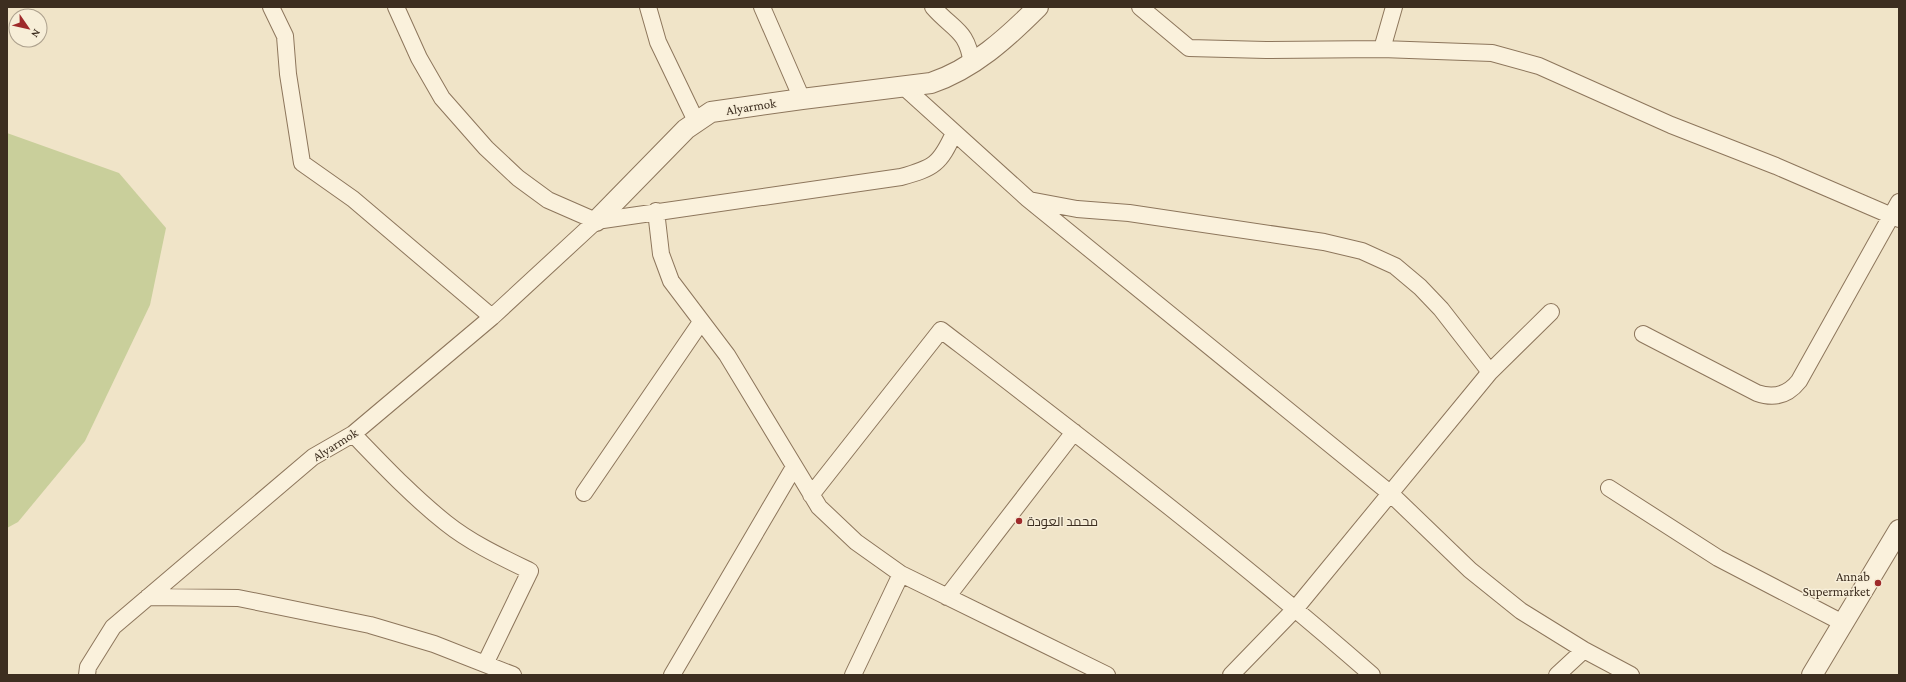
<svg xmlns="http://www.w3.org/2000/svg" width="1906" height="682" viewBox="0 0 1906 682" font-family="'Crimson Pro',Cairo,serif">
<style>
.green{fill:#c9cf9b}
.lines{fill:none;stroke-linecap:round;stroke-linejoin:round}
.minor-casing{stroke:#8d765c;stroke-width:18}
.tertiary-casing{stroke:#8d765c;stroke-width:22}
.minor{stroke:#faf1dc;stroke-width:16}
.tertiary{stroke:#faf1dc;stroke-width:20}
.poi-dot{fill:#9e2a2b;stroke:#f7eed8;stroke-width:1.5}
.labels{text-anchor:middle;stroke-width:3;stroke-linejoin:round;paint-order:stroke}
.street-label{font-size:13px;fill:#3d2e20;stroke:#f7eed8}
.poi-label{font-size:13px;fill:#3d2e20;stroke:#f7eed8;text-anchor:start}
</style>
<rect width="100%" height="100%" fill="#f0e4c8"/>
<path class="green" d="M7 133 119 173 166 228 150 305 85 441 18 522 7 528Z"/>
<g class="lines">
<g class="minor-casing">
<path id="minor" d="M271 7 285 36 288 74 302 163 353 199 492 317
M396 7 419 58 442 98 486 148 518 178 548 200 596 221
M648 7 658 42 696 121
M762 7 802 99
M933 7C954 31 967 29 972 64
M1140 7 1189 48 1266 50 1382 49 1492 53 1539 66 1671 125 1776 166 1899 219
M1382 49 1394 7
M903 86 1028 199 1391 494 1470 570 1521 611 1584 650 1631 675
M1029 200 1077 209 1129 213 1324 242 1362 251 1395 266 1420 287 1441 309 1490 372
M656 211 661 254 671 281 727 355 819 507 856 542 901 574 1107 675
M1643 334 1757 393C1774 399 1788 395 1799 381L1899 202
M353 434C383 465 412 496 446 523 471 543 501 557 530 571L485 664
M1609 488 1718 558 1843 623
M584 493 701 322
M811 495 941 330C1087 442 1234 554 1372 675
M148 597 238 598 370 625 434 644 513 675
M947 597 1074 432
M87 675 88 667 113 627 313 457 353 434 492 317 596 221 901 177C934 168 940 164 954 133
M672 675 794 467
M853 675 901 574
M1231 675 1296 608 1490 372 1551 312
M1557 675 1584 650"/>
</g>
<g class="tertiary-casing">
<path id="tertiary" d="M596 221 686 129 711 112 802 99 931 83C973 69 1007 38 1038 7
M1812 675 1899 530"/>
</g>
<use href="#minor" class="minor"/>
<use href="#tertiary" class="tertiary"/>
</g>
<g class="poi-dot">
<circle cx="1019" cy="521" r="4"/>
<circle cx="1878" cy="583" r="4"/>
</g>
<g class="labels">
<g class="street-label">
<text transform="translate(751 106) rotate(-9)" y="5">Alyarmok</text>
<text transform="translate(335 444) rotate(-32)" y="5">Alyarmok</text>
</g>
<g class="poi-label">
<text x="1027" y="526">محمد العودة</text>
<text x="1870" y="581" text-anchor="end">Annab<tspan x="1870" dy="15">Supermarket</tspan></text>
</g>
</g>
<rect width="1906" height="682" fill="none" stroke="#3d2e20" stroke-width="16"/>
<g transform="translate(28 28) rotate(124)"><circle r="19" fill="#f7eed8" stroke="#ada18e"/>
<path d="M0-3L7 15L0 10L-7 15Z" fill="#9e2a2b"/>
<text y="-6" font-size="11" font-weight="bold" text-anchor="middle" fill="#3d2e20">N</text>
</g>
</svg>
